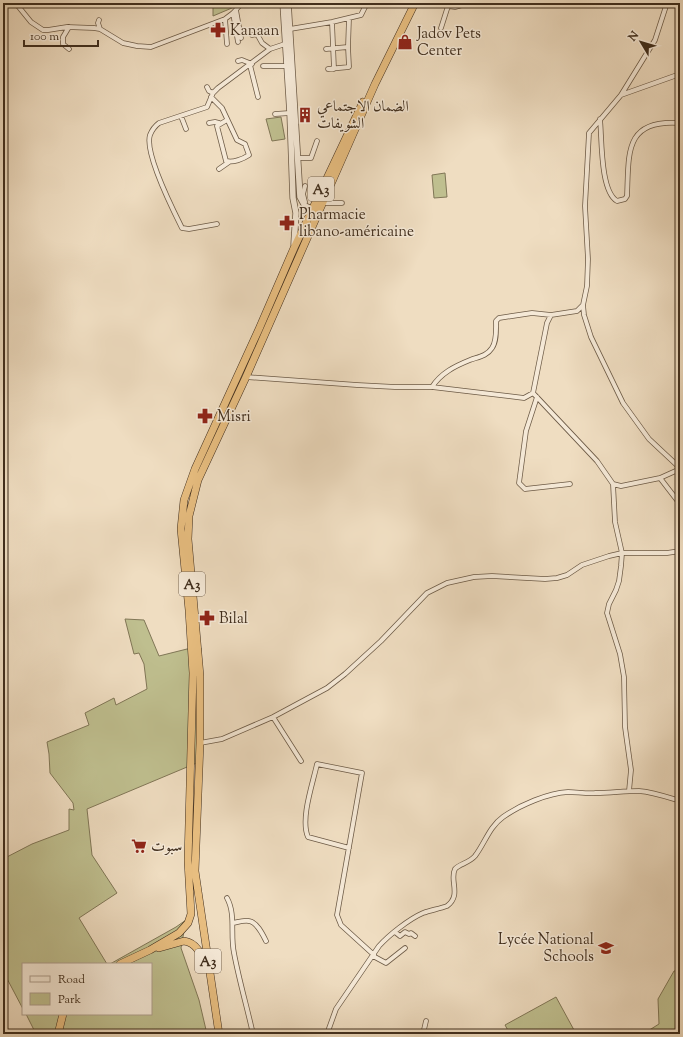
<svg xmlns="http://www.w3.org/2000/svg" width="683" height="1037" viewBox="0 0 683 1037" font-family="'Sorts Mill Goudy',Amiri,serif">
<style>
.green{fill:#bfbf8f;stroke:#807656}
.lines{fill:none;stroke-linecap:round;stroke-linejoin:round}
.minor-casing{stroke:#6c5a46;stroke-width:5.5}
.tertiary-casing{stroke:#6c5a46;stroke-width:7}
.trunk-casing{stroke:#402e1d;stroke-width:8}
.minor{stroke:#f5e9d7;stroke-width:4}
.tertiary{stroke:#f5e9d7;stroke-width:5.5}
.trunk{stroke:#e8be80;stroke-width:7}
.labels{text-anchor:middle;stroke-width:3;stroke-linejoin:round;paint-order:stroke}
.shield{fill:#f5e9d7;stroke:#766655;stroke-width:1}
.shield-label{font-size:14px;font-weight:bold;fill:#402e1d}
.poi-label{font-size:15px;fill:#402e1d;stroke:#f5e9d7;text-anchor:start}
</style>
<rect width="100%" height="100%" fill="#efddc1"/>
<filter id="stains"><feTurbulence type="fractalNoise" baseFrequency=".005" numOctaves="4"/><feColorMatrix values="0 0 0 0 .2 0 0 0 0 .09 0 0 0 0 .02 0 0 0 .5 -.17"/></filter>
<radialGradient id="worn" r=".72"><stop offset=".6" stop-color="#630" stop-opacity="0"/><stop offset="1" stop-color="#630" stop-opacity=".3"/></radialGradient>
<path class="green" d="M213 3H239V5L213 16Z
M281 117 285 139 272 141 266 119Z
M445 173 447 197 434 198 432 175Z
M125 619 144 620 159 656 187 649 201 648 199 762 87 809 92 855 117 893 79 918 107 964H23V1009L3 971V859L32 844 69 830V809L74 810 73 803 50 773 49 754 47 742 89 725 85 713 114 698 116 705 147 689 144 664 139 653 134 654Z
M186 920 181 948 199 1000 207 1034H36L26 1014H151V964H110L176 927Z
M680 970V1034H643L659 1024 658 999 674 971Z
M556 997 574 1030 567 1034H510L505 1025Z"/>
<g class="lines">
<g class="minor-casing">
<path id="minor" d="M667 3 655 40 621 95 589 133 585 206 588 259 587 286 583 305 584 315 591 337 623 403 649 439 680 468
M3 5H15L18 6 31 22 43 30H48L67 27 94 28 100 29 123 43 137 46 151 47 225 19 233 13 242 3
M448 6 455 7 462 5 463 3
M236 10 241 38
M233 13 238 42
M225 19 227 44
M99 20 98 23 100 29
M332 22 334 69
M441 28 448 6 444 3
M290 29 332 22 361 15 367 3
M252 35 257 34 262 43 270 49
M69 49 63 44V37L69 27
M326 49 348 47 349 18
M238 61 242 60 252 64
M250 65 258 97
M263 66H287
M328 69 349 67 348 47
M207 87 209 91 213 93
M621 95 680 74
M211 97 222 108 237 140 245 144 249 155C243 159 233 163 226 161L217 126 227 120
M275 114 290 113
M181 116 186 129
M600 119C602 138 600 191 617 201L625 199 627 196C629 153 624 119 680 123
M209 123 215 122 219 123
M297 158H311L317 141
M219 169 229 162
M305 202 303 194 305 186
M322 203H342
M217 224 189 229 182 228C173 210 144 153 150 135 152 130 155 126 159 123L207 107 213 93 218 88 270 49 285 44
M246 377 357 385 395 387H432L524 398 533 393 547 323 551 315
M432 387C441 373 455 366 470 360 478 357 487 356 492 348 497 341 496 329 496 321L499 318 532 313 551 315 577 311 583 305
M533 393 597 461 613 484 621 486 660 478 680 504
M537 397 526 431 519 483 525 489 570 484
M660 478 680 469
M613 484 615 522 622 553 621 566 619 581 616 590 609 604 607 613 620 654 624 677 625 727 631 770 629 791
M273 717 301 761
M200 743 222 739 273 717 327 688 345 674 381 641 427 593 447 583 474 577 492 576 545 579 557 578 567 575 582 565 609 556 622 553H667L680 551
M349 848 308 837C300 819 313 783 317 764L362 773 337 915 341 925 374 955
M227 898C236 914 230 935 234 953 239 980 247 1007 253 1034
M233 923C238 922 244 920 249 921 257 922 263 935 266 941
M395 932 400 936 405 932 409 934 411 933 415 936
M373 956 386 963 405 948
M234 1032 242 1033 252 1031
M327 1034 336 1009 379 946C389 935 409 919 423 913 431 910 439 909 447 906 462 895 449 880 455 869 459 864 469 863 475 856 485 843 489 827 503 817 520 805 548 793 568 792 577 792 587 794 596 793 610 793 624 791 639 791 653 792 667 797 680 801
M423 1034 426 1021"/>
</g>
<g class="tertiary-casing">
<path id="tertiary" d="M283 3 290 113 293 198 296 213 294 244
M288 3 300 197 305 206 312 209"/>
</g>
<g class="trunk-casing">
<path id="trunk" d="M159 948 184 941C197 943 201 954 205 965
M120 964 150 950 179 933 188 923 191 914 188 861 193 673 189 610 181 529 184 500 195 469 259 329 294 248 363 102
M58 1034 63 1014
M219 1034 195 871 200 743V676L188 539 189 516 198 480 246 377 375 84 415 3"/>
</g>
<use href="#minor" class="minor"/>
<use href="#tertiary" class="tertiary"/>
<use href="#trunk" class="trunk"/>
</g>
<defs>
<g id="pharmacy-bare" transform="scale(1.2)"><path d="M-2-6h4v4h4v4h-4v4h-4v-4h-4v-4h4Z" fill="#8f2418" stroke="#f5e9d7" stroke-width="2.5" paint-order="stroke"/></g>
<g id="shop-bare" transform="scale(1.2)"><path d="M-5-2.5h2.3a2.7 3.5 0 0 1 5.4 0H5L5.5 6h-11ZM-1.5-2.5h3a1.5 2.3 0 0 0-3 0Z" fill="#8f2418" stroke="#f5e9d7" stroke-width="2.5" paint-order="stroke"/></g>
<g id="building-bare" transform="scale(1.2)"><path d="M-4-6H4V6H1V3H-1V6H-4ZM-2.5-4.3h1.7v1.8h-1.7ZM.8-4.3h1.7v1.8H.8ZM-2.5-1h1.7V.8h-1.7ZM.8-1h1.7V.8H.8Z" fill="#8f2418" stroke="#f5e9d7" stroke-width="2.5" paint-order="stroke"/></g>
<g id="supermarket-bare" transform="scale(1.2)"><path d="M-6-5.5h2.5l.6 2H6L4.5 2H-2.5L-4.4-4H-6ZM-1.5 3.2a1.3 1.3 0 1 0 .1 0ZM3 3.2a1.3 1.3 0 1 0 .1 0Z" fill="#8f2418" stroke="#f5e9d7" stroke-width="2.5" paint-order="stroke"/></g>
<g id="school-bare" transform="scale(1.2)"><path d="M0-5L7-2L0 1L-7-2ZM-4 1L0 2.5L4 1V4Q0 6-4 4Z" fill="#8f2418" stroke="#f5e9d7" stroke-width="2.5" paint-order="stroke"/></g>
</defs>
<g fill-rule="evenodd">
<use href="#pharmacy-bare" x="218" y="30"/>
<use href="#shop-bare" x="405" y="42"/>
<use href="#building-bare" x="305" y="115"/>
<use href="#pharmacy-bare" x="287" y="223"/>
<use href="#pharmacy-bare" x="205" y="416"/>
<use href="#pharmacy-bare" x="207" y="618"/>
<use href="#supermarket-bare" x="139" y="846"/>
<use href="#school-bare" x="606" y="948"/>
</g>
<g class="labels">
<g class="shield">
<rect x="308" y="177" width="26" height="24" rx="3"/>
<rect x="179" y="572" width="26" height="24" rx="3"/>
<rect x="195" y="949" width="26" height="24" rx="3"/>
</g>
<g class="shield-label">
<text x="321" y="194">A3</text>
<text x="192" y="589">A3</text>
<text x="208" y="966">A3</text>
</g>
<g class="poi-label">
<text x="230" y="35">Kanaan</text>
<text x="417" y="38">Jadov Pets<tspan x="417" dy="17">Center</tspan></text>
<text x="317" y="111">الضمان الاجتماعي<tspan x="317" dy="17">الشويفات</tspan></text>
<text x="299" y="219">Pharmacie<tspan x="299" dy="17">libano-américaine</tspan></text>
<text x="217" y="421">Misri</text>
<text x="219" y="623">Bilal</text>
<text x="151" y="851">سبوت</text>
<text x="594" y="944" text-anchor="end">Lycée National<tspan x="594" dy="17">Schools</tspan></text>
</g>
</g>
<rect width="683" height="1037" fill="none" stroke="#efddc1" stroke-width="16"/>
<rect x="4" y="4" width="675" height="1029" fill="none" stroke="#402e1d" stroke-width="2"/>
<rect x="8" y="8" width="667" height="1021" fill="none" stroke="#402e1d"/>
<rect x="22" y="963" width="130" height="52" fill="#f5e9d7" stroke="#ad9e8d"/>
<rect x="30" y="976" width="20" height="6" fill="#f5e9d7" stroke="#ad9e8d"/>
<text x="58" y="983" font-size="12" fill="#402e1d">Road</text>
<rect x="30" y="993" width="20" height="12" fill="#bfbf8f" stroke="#ad9e8d"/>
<text x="58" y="1003" font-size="12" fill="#402e1d">Park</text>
<g transform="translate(641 42) rotate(308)" stroke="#f5e9d7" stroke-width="3" paint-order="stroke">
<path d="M0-3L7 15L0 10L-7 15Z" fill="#402e1d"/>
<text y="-6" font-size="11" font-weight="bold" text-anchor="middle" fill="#402e1d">N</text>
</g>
<path d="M24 40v6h74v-6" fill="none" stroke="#402e1d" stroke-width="2"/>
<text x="30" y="40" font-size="12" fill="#402e1d" stroke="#f5e9d7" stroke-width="3" paint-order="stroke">100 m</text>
<rect width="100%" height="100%" filter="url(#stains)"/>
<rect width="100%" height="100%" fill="url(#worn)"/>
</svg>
